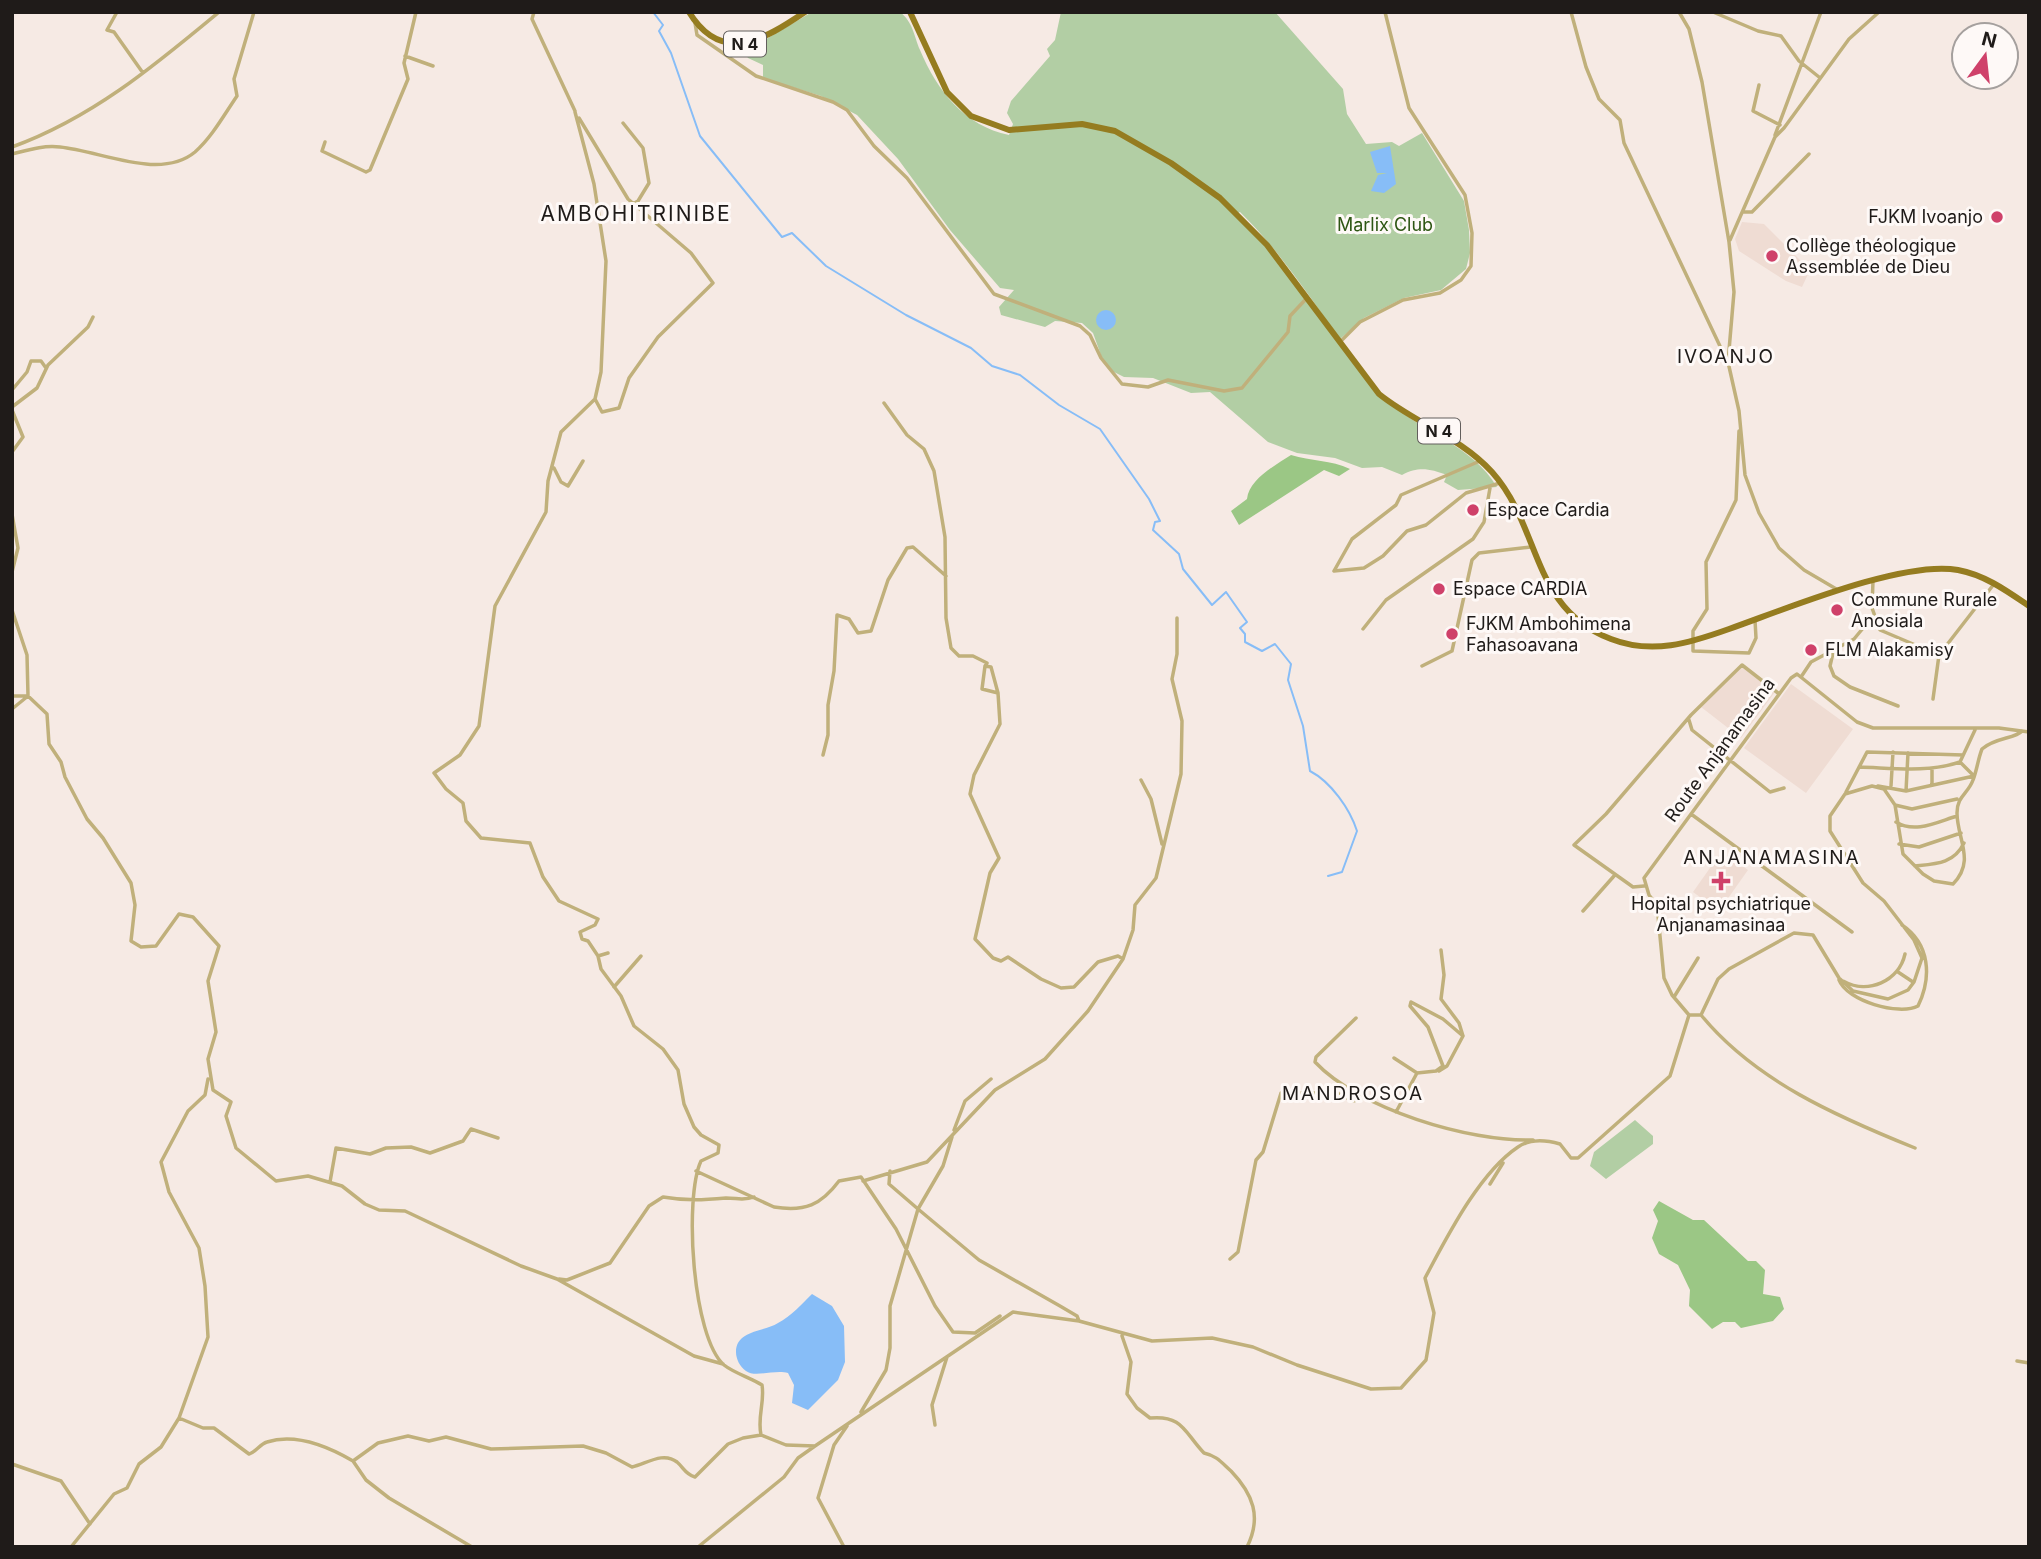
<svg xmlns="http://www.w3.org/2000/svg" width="2041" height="1559" viewBox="0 0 2041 1559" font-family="Inter,sans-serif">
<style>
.built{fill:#efdcd3}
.green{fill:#b2cea4}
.forest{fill:#9bc785}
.water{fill:#87bdf7}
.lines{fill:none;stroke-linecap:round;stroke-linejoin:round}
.stream{stroke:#87bdf7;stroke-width:2}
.street{stroke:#c0b07b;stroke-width:3.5}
.primary{stroke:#957c20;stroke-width:6}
.poi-dot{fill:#cf416a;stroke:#fef9f7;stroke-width:2.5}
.labels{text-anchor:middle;stroke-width:6;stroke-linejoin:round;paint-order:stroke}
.shield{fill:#fef9f7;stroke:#625e5c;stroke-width:2}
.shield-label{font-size:16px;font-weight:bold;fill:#1f1b19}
.poi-label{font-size:18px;fill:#1f1b19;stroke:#fef9f7;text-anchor:start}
.park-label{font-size:18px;fill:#2e5613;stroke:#fef9f7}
.street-label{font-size:18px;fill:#1f1b19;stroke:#fef9f7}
.neighbourhood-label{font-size:19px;letter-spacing:2px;fill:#1f1b19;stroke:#fef9f7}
.quarter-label{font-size:21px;letter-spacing:2px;fill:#1f1b19;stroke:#fef9f7}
</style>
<rect width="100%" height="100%" fill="#f6eae4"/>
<path class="built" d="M1742 222 1764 224 1810 270 1802 287 1786 281 1739 251 1735 239Z
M1742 667 1775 692 1741 738 1701 707Z
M1791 684 1853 729 1806 793 1744 748Z
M1722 851 1748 870 1719 911 1693 892Z"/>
<path class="green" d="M812 12H900C913 22 914 36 920 50 937 91 965 126 1009 135L1013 124 1007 113 1011 101 1050 56 1047 49 1055 40 1061 12H1275L1343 89 1347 114 1366 144 1392 142 1399 146 1422 133 1464 201 1469 230 1470 253 1466 269 1441 290 1404 298 1364 318 1340 339C1309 296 1279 250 1240 212L1238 213C1282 261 1316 315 1358 364 1368 376 1377 391 1389 402 1423 433 1472 445 1497 487L1458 490 1444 482 1447 475C1430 469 1419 466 1402 475L1382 467 1362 468 1335 458 1297 453 1268 442 1210 392 1191 393 1153 378 1124 377 1112 371 1102 358 1093 333 1082 323 1055 321 1045 327 1001 315 999 307 1014 290 1000 288 950 230 898 159 857 115 821 96 763 78V65L748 58 740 46 768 38Z
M1635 1120 1653 1136V1144L1606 1179 1590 1166 1594 1152Z"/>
<path class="forest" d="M1291 455C1311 461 1331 460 1350 469L1339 476 1324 470 1239 525 1231 511 1247 499C1249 479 1276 465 1291 455Z
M1659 1201 1693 1220H1704L1748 1261H1756L1765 1270 1763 1294 1780 1297 1784 1309 1773 1321 1741 1328 1735 1322H1723L1712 1329 1689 1306 1690 1290 1678 1265 1659 1254 1652 1238 1658 1221 1653 1210Z"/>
<path class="water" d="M1390 146 1396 184 1384 193 1371 191 1378 175 1387 173H1377L1370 152Z
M1096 320a10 10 0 1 1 20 0a10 10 0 1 1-20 0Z
M812 1294 832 1306 844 1326 845 1362 838 1380 808 1410 792 1403 794 1385 788 1373C775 1369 755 1378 746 1371 740 1367 736 1359 736 1352 736 1330 764 1332 778 1323 791 1316 802 1304 812 1294Z"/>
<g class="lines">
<path class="stream" d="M653 12 663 25 659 31 671 53 700 136 782 237 792 233 826 266 906 315 971 348 992 366 1020 375 1059 405 1100 429 1149 499 1160 521 1155 522 1153 530 1179 554 1183 569 1212 605 1226 592 1247 622 1240 628 1245 634V642L1262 651 1275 644 1291 664 1288 680 1303 726 1310 771C1331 782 1350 809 1357 831L1342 872 1328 876"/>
<path class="street" d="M117 12 107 30 114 32 143 73
M534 12 532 19 575 111
M1571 12 1586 67 1599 99 1620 120 1624 143 1727 361
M1679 12 1689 29 1702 82 1729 242 1734 292 1728 362 1739 411 1745 475 1759 513 1779 548 1804 570 1838 590
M1713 12 1758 31 1781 36 1799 61 1819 77
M695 23 697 35 756 76 833 102 847 110 874 146 907 178 994 294 1080 326 1090 335 1101 358 1122 384 1148 387 1168 380 1224 391 1242 388 1288 332 1290 316 1306 299
M405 56 433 66
M1759 85 1753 111 1780 125
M575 112 594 184 606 261 601 372 595 399 561 432 548 481 546 512 495 606 479 726 460 755 434 773 446 789 463 803 466 821 481 838 530 843 543 877 559 901 598 919 595 925 580 932 582 939 588 941 598 956 601 969 621 996 634 1026 663 1049 678 1070 684 1104 694 1127 701 1135 719 1145 718 1153 701 1161C684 1197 692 1337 724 1365 734 1373 751 1378 762 1385 765 1402 757 1417 761 1435
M579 118 628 199 691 253 713 283 658 337 629 378 619 408 602 412 595 399
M623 123 643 148 649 183 638 201 633 204
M1775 135 1821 12
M325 142 322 151 366 172 370 170 408 79 404 63 416 12
M12 147C92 118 154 66 219 12
M12 154C28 150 43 145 60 147 101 151 160 181 195 152 212 137 224 115 237 96L234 79 254 12
M1743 212H1752L1809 154
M1730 240 1775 137 1784 128 1849 39 1879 12
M1341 341 1360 322 1403 300 1440 293 1461 280 1471 266 1472 233 1465 195 1409 108 1385 12
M12 390 27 372 31 361H41L46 368
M12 407 37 388 48 365 88 327 93 317
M12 410 23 437 12 452
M1739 431 1736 500 1706 562 1707 609 1693 631V651L1749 653 1756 638 1755 620
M554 468 561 482 568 486 583 461
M12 514 18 548 12 572
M1334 571 1364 568 1383 556 1407 531 1426 525 1466 493 1500 483
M1334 571 1352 539 1396 505 1401 495 1480 461
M1873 581 1872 608 1880 630 1939 655 1994 584
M12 610 27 655 28 696 12 709
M1363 629 1386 600 1473 539 1484 522 1490 488
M1833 653 1830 666 1834 676 1850 687 1898 706
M985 666 982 689 998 693
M1422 666 1452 651 1472 560 1479 553 1531 547
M1801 677 1811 662 1854 639 1874 615
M12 696H28L47 714 49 744 61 762 65 777 87 819 103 838 131 883 135 905 131 941 141 947 156 946 179 914 193 917 219 946 208 981 216 1032 208 1059 213 1090 231 1102 226 1116 236 1148 276 1181 308 1176 342 1186 365 1204 379 1210 405 1211 521 1266 557 1279 694 1356 723 1364
M1933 699 1939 655
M1689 720 1692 730 1770 792 1784 788
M823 755 828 735V705L834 671 837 615 849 619 858 633 871 631 888 580 907 548 913 547 946 576
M1859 767C1893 768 1927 773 1960 762L1975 730
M1932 769V785
M1141 780 1151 799 1162 844
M1878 786 1906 791 1974 776 1960 762
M1891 786 1893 752
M1906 791 1908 753
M1846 792 1867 752 1963 755
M1895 805 1912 809 1957 799
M1691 814 1852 932
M1896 822C1915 834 1937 822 1957 816
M1899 844 1919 847 1961 833
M1915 866C1935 864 1954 864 1964 843
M1644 886 1633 887 1574 845 1606 814 1691 715 1742 665 1778 693
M1583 911 1614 876
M598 956 608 953
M1123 959 1133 930 1135 905 1156 878 1181 774 1182 721 1172 679 1177 654V618
M1898 972 1913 982
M1839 980C1847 1001 1899 1016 1918 1006 1932 977 1930 944 1902 925
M1843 981C1868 995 1899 981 1905 954
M614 987 641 956
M1674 997 1698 958
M1689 1015H1701C1755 1081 1838 1117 1915 1148
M1701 1015 1718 979 1729 969 1794 933 1813 935 1839 978 1853 991 1888 999 1908 990 1914 982 1922 958 1914 940 1884 901 1863 883 1830 831V816L1845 794 1872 786 1884 789 1895 805 1903 854 1923 874 1934 881 1953 884C1976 861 1957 839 1957 813 1957 796 1968 794 1973 780 1977 770 1978 759 1982 749 1996 737 2015 739 2022 731
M1356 1018 1316 1057 1315 1062C1359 1109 1469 1142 1533 1140
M1394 1058 1417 1073
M1439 1071 1447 1066 1463 1036
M1396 1112 1417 1073 1436 1071 1443 1066 1428 1027 1410 1006 1411 1002 1443 1019 1463 1036 1459 1023 1441 999 1444 975 1441 950
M954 1130 965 1101 991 1079
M952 1137 943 1166 918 1209 979 1260 1060 1306 1077 1316 1079 1321
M696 1171 774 1207C805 1212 821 1205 839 1181L861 1177 896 1229 935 1306 953 1332 975 1333 1000 1316
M863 1181 927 1162 995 1090 1045 1059 1088 1011 1123 959 1118 956 1098 962 1074 987 1061 988 1041 979 1008 957 1001 961 993 958 975 939 990 873 999 858 970 794 974 775 1000 724 998 693 991 667 985 666 987 663 973 656H959L951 648 946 618 945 537 934 471 924 449 907 435 884 403
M330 1182 336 1148 370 1154 386 1148 411 1147 430 1153 463 1141 471 1129 498 1138
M1490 1184 1503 1163
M1230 1259 1238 1252 1256 1160 1263 1152 1281 1093H1337L1353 1101 1364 1098
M559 1279 567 1280 610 1263 649 1206 663 1197C686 1201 704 1200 726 1198 737 1198 744 1201 754 1197
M1122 1336 1131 1362 1127 1394 1137 1408 1150 1418C1183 1415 1184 1432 1204 1453 1217 1456 1221 1462 1231 1471 1253 1494 1262 1517 1247 1547
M2017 1361 2029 1363
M861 1412 886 1370 890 1348V1306L918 1209 889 1184 890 1171
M179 1418 208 1337 205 1286 199 1248 169 1192 161 1162 188 1111 205 1095 208 1079
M935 1425 932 1405 947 1357
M12 1464 61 1481 90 1524
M71 1547 114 1494 127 1488 139 1464 161 1447 179 1418 203 1428H214L249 1454C256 1452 260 1444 267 1442 295 1433 329 1447 353 1461
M472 1547 389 1498 366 1480 353 1461 378 1443 408 1436 429 1441 446 1437 491 1449 583 1446 606 1453 632 1467C646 1464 663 1451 677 1462 684 1468 685 1474 695 1477L728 1444 743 1438 761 1435 786 1445 815 1446 1013 1312 1079 1321 1152 1341 1212 1338 1253 1347 1297 1365 1371 1389 1401 1388 1426 1360 1434 1313 1425 1278C1447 1237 1479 1173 1518 1147 1531 1138 1546 1140 1560 1144L1571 1158H1578L1670 1076 1689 1015 1672 995 1664 978 1657 905 1649 895 1644 878 1791 678 1797 674 1857 722 1873 728H1999L2029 732
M698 1547 784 1477 798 1458 815 1446
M844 1547 818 1498 834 1445 847 1426"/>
<path class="primary" d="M689 12C722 66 765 39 805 12
M910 12 947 92 971 116 1009 130 1082 124 1115 131 1171 163 1220 198 1267 245 1379 394C1415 423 1460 437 1492 472 1542 528 1530 608 1611 639 1652 655 1690 643 1729 629 1786 609 1903 560 1958 570 1985 575 2007 591 2029 606"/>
</g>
<g class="poi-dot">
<circle cx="1997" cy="217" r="7"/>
<circle cx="1772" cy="256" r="7"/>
<circle cx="1473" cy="510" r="7"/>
<circle cx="1439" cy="589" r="7"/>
<circle cx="1837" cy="610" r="7"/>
<circle cx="1452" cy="634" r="7"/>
<circle cx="1811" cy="650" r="7"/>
<path d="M1717.5 870.5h7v7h7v7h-7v7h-7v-7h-7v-7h7z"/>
</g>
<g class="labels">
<g class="shield">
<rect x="724" y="31.5" width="42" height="25" rx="5"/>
<rect x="1418" y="418.5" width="42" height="25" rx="5"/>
</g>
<g class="shield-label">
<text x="745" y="50">N 4</text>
<text x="1439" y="437">N 4</text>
</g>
<g class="poi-label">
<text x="1983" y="223" text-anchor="end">FJKM Ivoanjo</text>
<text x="1786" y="252">Collège théologique<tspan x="1786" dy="21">Assemblée de Dieu</tspan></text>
<text x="1487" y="516">Espace Cardia</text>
<text x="1453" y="595">Espace CARDIA</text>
<text x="1851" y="606">Commune Rurale<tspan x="1851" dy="21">Anosiala</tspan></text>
<text x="1466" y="630">FJKM Ambohimena<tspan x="1466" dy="21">Fahasoavana</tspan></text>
<text x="1825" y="656">FLM Alakamisy</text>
<text x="1721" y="910" text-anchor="middle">Hopital psychiatrique<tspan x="1721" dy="21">Anjanamasinaa</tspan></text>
</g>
<g class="park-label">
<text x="1385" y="231">Marlix Club</text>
</g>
<g class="street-label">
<text transform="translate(1720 750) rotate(-54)" y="6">Route Anjanamasina</text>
</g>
<g class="neighbourhood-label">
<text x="1726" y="363">IVOANJO</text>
<text x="1772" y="864">ANJANAMASINA</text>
<text x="1353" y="1100">MANDROSOA</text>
</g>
<g class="quarter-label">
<text x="636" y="221">AMBOHITRINIBE</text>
</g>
</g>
<rect width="2041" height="1559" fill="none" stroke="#1f1b19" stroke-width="28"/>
<g transform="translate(1985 56) rotate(15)"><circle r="33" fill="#fef9f7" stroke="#a5a09e" stroke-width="2"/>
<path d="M0-5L12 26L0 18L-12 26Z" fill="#cf416a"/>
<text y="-10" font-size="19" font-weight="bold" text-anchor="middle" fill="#1f1b19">N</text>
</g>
</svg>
